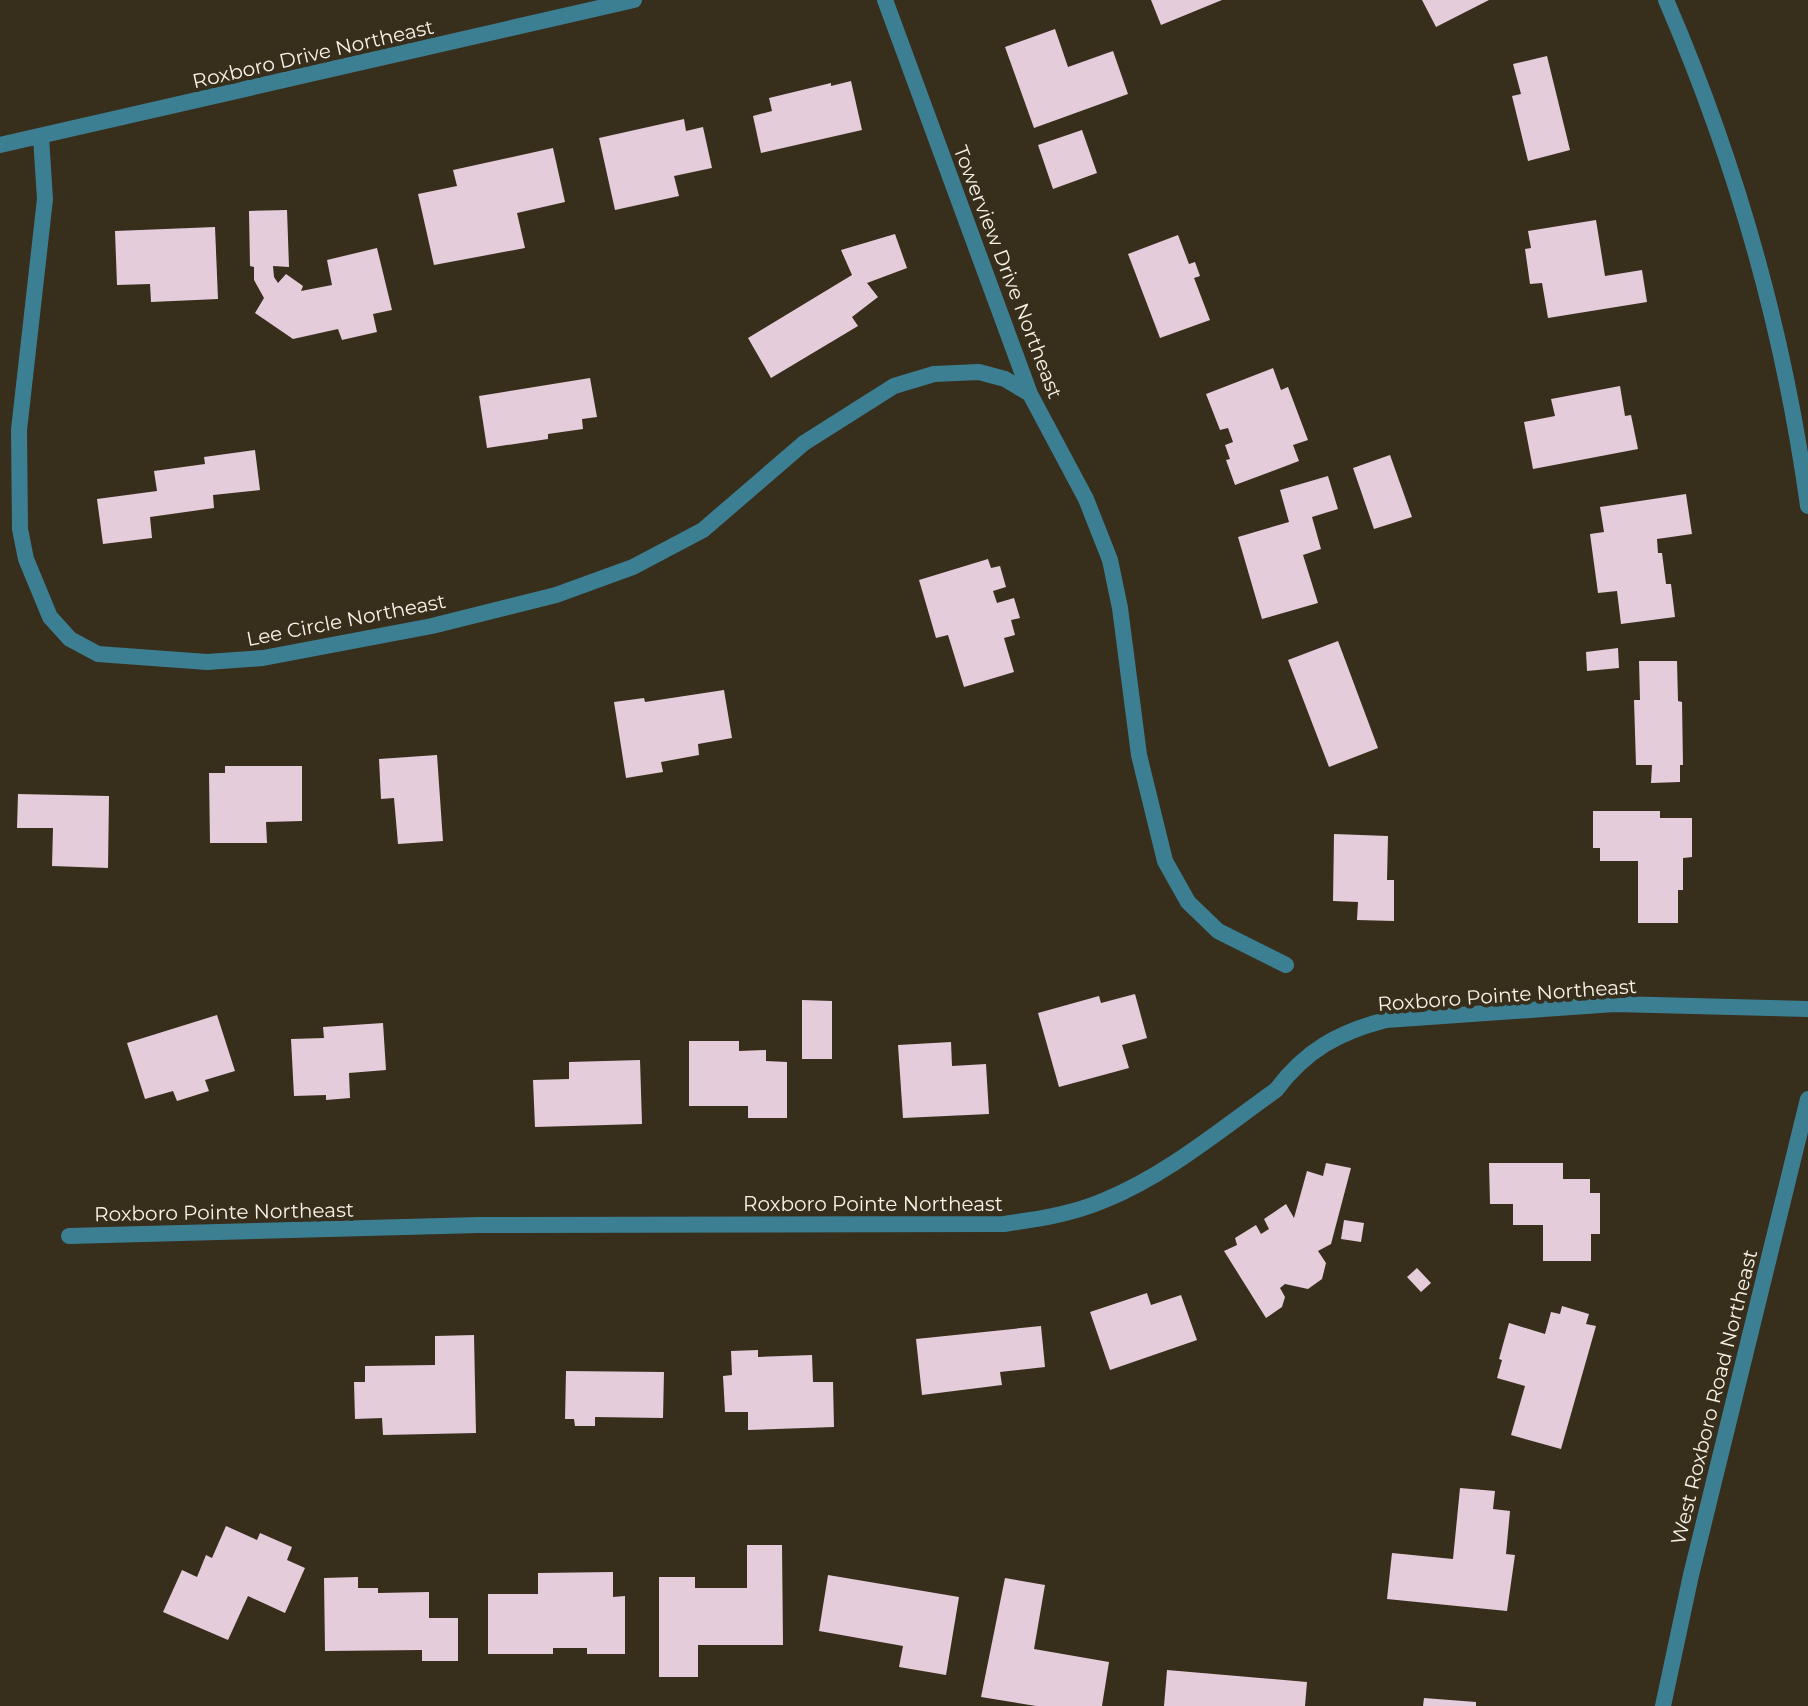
<svg xmlns="http://www.w3.org/2000/svg" width="1808" height="1706" viewBox="0 0 1808 1706" font-family="Montserrat,sans-serif">
<style>
.building{fill:#e5ccda}
.lines{fill:none;stroke-linecap:round;stroke-linejoin:round}
.street{stroke:#3c7f93;stroke-width:16}
.labels{text-anchor:middle;stroke-width:8;stroke-linejoin:round;paint-order:stroke}
.street-label{font-size:20px;fill:#f8f2e7;stroke:#382e1c}
</style>
<rect width="100%" height="100%" fill="#382e1c"/>
<path class="building" d="M1151 0H1222L1161 25Z
M1422 0H1489L1436 27Z
M1055 29 1068 67 1113 51 1128 94 1034 128 1005 47Z
M1547 56 1570 150 1528 161 1512 96 1521 94 1513 64Z
M851 81 862 130 761 153 753 116 772 111 769 98 831 83V86Z
M684 119 686 131 703 127 712 168 674 176 679 196 615 210 599 138Z
M1082 130 1097 173 1053 189 1038 145Z
M553 148 565 202 517 213 525 248 434 265 418 194 457 186 453 170Z
M287 210 289 267 273 266 274 277 278 283 286 274 303 286 301 291 332 285 327 260 377 248 392 310 373 314 377 332 342 340 338 329 293 339 255 313 264 298 254 280V267L250 266 249 211Z
M1596 220 1605 276 1642 270 1647 302 1548 318 1542 283 1530 284 1525 249 1531 248 1528 231Z
M215 227 218 299 151 302 150 284 117 285 115 231Z
M895 234 907 268 867 283 878 297 852 317 858 326 771 378 748 338 852 275 841 250Z
M1178 235 1189 264 1195 262 1200 276 1194 278 1210 320 1160 338 1128 254Z
M1273 368 1281 390 1288 387 1308 440 1293 445 1299 461 1235 485 1226 460 1230 459 1225 445 1233 442 1228 428 1220 430 1206 394Z
M590 378 597 417 582 419 583 429 548 434V439L487 448 479 396Z
M1620 386 1625 416 1631 415 1638 449 1533 469 1524 422 1555 416 1551 399Z
M255 450 260 490 213 495 214 508 150 517 152 538 103 544 97 499 157 491 154 471 205 464 204 457Z
M1390 455 1412 517 1374 529 1353 468Z
M1328 476 1338 509 1312 517 1321 549 1303 555 1318 603 1262 619 1238 537 1289 522 1280 490Z
M1686 494 1692 534 1657 539 1658 553H1662L1666 584H1671L1675 617 1621 624 1617 591 1598 593 1590 534 1604 532 1600 507Z
M988 559 991 568 1000 566 1006 587 993 591 997 603 1014 598 1020 618 1011 620 1015 635 1004 638 1014 672 964 687 948 635 936 638 919 580Z
M1338 641 1378 748 1329 767 1288 660Z
M1618 648 1619 668 1587 671 1586 652Z
M1639 661H1677L1678 701 1682 702 1683 765H1680V782L1651 783 1652 765H1636L1634 700H1640Z
M724 690 732 738 698 744 699 755 661 762 663 772 626 778 614 702 644 698 645 702Z
M437 755 443 841 398 844 394 798 381 799 379 759Z
M225 766H302V821L266 822 267 843H210L209 773H225Z
M18 794 109 796 108 868 52 866 53 828H17Z
M1593 811H1660V818H1692V857L1683 858V890H1678V923H1638V861H1600V848H1593Z
M1334 834 1388 836 1387 880H1394V921L1357 920 1358 902 1333 901Z
M1135 994 1147 1038 1122 1045 1129 1068 1059 1087 1038 1013 1099 996 1101 1003Z
M802 1000 832 1001V1059H802Z
M217 1015 235 1071 205 1080 209 1091 177 1101 173 1091 145 1099 127 1043Z
M383 1023 386 1070 349 1073 350 1098 326 1100V1095L294 1096 291 1039 324 1038 323 1027Z
M689 1041H739V1051L766 1050V1061L787 1062V1118H748V1106H689Z
M951 1042 952 1066 986 1064 989 1114 903 1118 898 1045Z
M640 1060 642 1124 535 1127 533 1080 569 1079V1062Z
M1326 1163 1351 1168 1331 1244 1318 1251 1326 1263 1322 1279 1308 1289 1285 1284 1280 1288 1285 1297 1282 1307 1266 1318 1224 1251 1237 1245 1235 1238 1256 1225 1261 1234 1269 1229 1264 1219 1286 1204 1294 1218 1307 1171 1323 1176Z
M1489 1163H1563V1179H1590V1193H1600V1234H1591V1261H1543V1225H1513V1204H1490Z
M1344 1220 1364 1223 1361 1242 1341 1239Z
M1417 1268 1431 1283 1421 1292 1407 1277Z
M1147 1293 1151 1305 1181 1295 1197 1340 1110 1370 1090 1312Z
M1562 1306 1589 1314 1586 1324 1596 1326 1561 1449 1511 1435 1525 1386 1497 1378 1502 1360 1499 1359 1509 1323 1545 1334 1551 1312 1560 1314Z
M1041 1326 1045 1367 1000 1372 1002 1385 922 1395 916 1339Z
M474 1335 476 1433 383 1435 382 1418 355 1419 354 1382H365V1366L435 1365V1336Z
M758 1350V1357L812 1355 813 1382H833L834 1427 748 1430V1412H725L723 1376 732 1375 731 1351Z
M566 1371 664 1372 663 1418 595 1417V1426H575L574 1419H565Z
M1460 1488 1495 1491 1493 1509 1510 1511 1506 1554 1515 1555 1507 1611 1387 1599 1392 1553 1453 1559Z
M226 1526 257 1540 260 1533 292 1547 287 1560 305 1568 285 1613 248 1596 228 1640 163 1612 182 1570 197 1577 206 1555 212 1558Z
M747 1545H782L783 1645H698V1677H659V1577H695V1588H747Z
M613 1572V1597L625 1596V1654H587V1648H553V1654H488V1594H538V1573Z
M828 1575 959 1597 946 1675 899 1667 903 1646 819 1631Z
M358 1577V1588H378V1593L429 1592V1618H458V1661H422V1650L325 1651 324 1578Z
M1005 1578 1045 1585 1034 1649 1109 1662 1102 1706H1036L981 1697Z
M1167 1670 1307 1682 1305 1706H1164Z
M1424 1698 1476 1702V1706H1423Z"/>
<g class="lines">
<path class="street" d="M885 0 1030 394 1086 499 1110 560 1120 608 1139 755 1165 861 1188 902 1218 931 1286 965
M1666 0C1736 162 1784 331 1808 506
M41 137 45 199 19 430 20 529 26 559 50 617 70 639 98 654 207 662 263 658 432 626 556 595 633 567 703 530 804 443 894 386 934 374 979 372 1005 379 1030 394
M0 145 634 0
M69 1236 479 1225 1004 1224C1038 1219 1073 1214 1105 1200 1168 1174 1221 1129 1276 1090 1306 1050 1339 1032 1386 1020L1615 1004 1808 1009
M1663 1706 1691 1575 1808 1099"/>
</g>
<g class="labels">
<g class="street-label">
<text transform="translate(313 54) rotate(-13)" y="7">Roxboro Drive Northeast</text>
<text transform="translate(1008 272) rotate(69)" y="7">Towerview Drive Northeast</text>
<text transform="translate(346 620) rotate(-11)" y="7">Lee Circle Northeast</text>
<text transform="translate(1507 995) rotate(-4)" y="7">Roxboro Pointe Northeast</text>
<text x="873" y="1211">Roxboro Pointe Northeast</text>
<text transform="translate(224 1212) rotate(-1)" y="7">Roxboro Pointe Northeast</text>
<text transform="translate(1714 1397) rotate(-76)" y="7">West Roxboro Road Northeast</text>
</g>
</g>
</svg>
